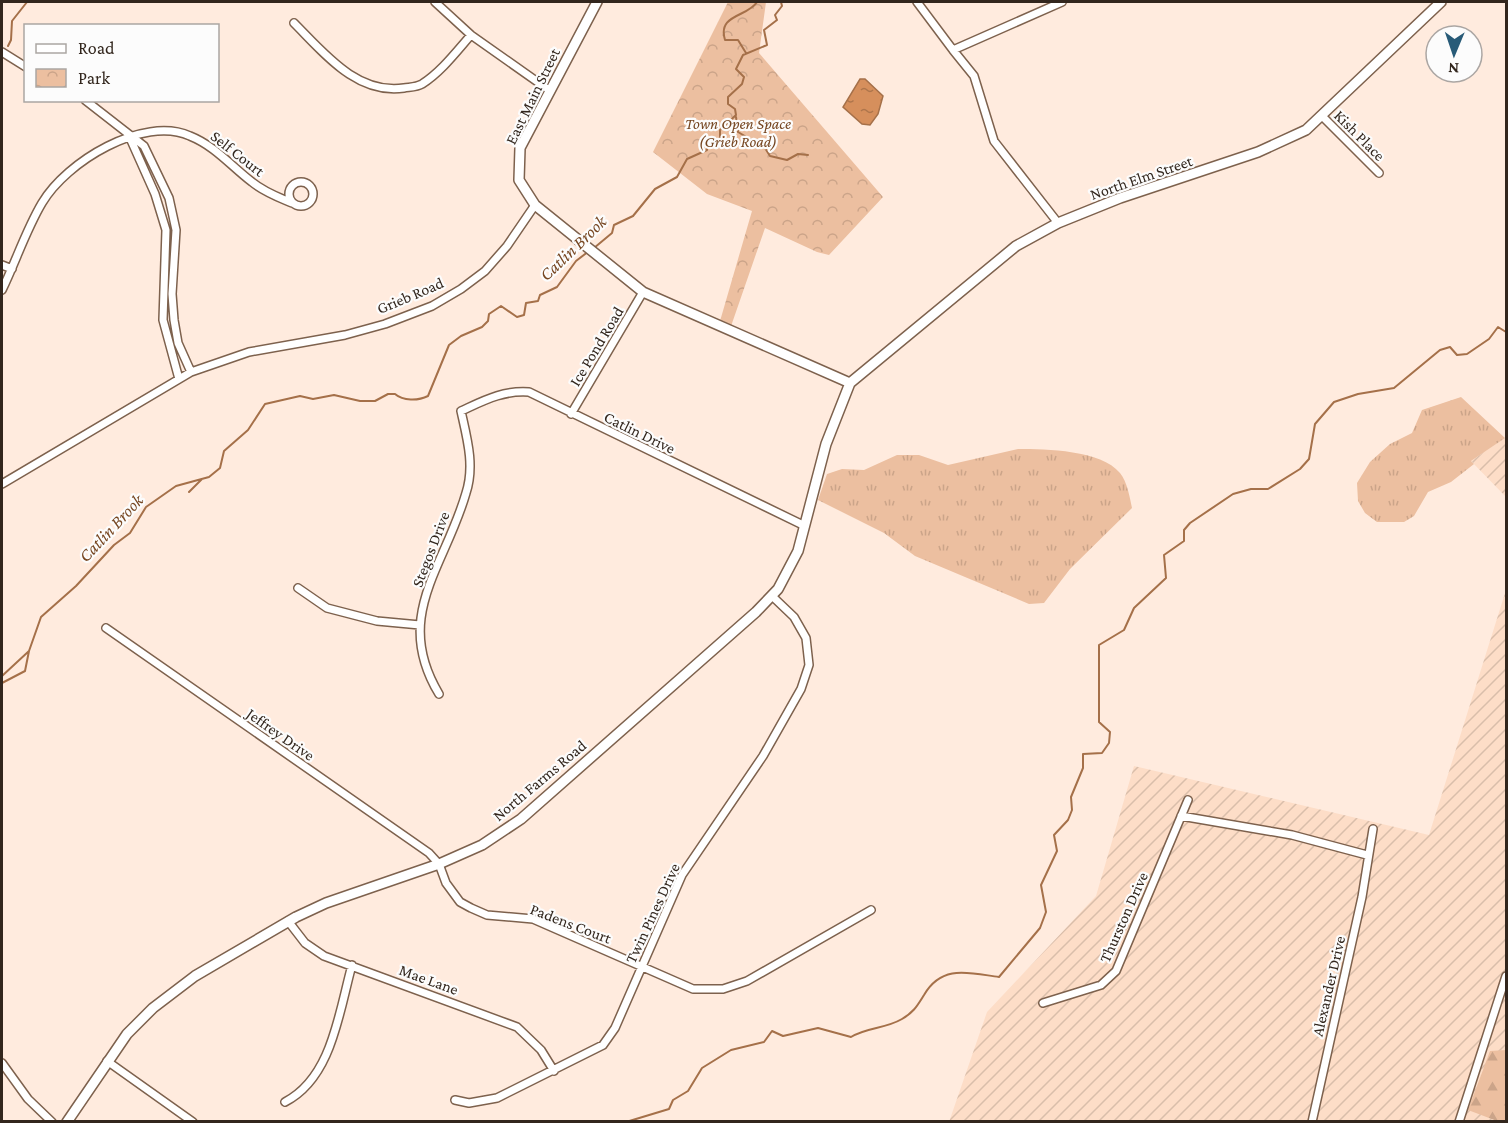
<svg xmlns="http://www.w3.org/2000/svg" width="1508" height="1123" viewBox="0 0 1508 1123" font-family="'Crimson Pro',serif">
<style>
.industrial{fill:url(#industrial-furrows)}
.grass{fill:url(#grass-tufts)}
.forest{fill:url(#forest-firs)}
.park{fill:url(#park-crowns)}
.water{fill:url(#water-ripples);stroke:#a57049;stroke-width:1.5}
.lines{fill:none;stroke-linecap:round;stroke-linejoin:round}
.stream{stroke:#a57049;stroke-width:2}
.minor-casing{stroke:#7d614d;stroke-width:10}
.major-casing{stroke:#7d614d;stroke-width:12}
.minor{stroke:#fff;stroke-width:7}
.major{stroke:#fff;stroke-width:9}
.labels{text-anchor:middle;stroke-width:4.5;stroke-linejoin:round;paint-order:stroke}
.street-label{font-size:16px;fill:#32261d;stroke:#fcfcfc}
.park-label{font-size:16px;font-style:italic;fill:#764621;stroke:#fcfcfc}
.water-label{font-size:18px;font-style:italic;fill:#774722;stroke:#fcfcfc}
</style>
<defs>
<pattern id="industrial-furrows" width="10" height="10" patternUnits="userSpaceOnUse" patternTransform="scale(1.5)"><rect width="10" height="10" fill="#fdddc7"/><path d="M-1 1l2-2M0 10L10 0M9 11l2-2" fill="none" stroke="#d9beaa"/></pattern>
<pattern id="grass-tufts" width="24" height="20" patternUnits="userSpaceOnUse" patternTransform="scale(1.5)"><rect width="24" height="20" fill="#ecbfa0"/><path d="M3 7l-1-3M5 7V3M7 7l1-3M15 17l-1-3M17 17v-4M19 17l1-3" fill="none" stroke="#cba489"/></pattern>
<pattern id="forest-firs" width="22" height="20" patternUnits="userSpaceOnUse" patternTransform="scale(1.5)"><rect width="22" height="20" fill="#ecbfa0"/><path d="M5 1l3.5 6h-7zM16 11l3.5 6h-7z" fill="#cba489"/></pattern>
<pattern id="park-crowns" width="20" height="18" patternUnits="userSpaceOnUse" patternTransform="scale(1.5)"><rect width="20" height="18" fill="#ecbfa0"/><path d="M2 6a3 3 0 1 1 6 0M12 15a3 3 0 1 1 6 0" fill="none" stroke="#cba489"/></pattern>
<pattern id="water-ripples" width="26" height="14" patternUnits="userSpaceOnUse" patternTransform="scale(1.5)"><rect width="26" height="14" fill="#d68f5c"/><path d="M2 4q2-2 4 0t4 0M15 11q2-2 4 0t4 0" fill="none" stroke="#ae754b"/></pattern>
</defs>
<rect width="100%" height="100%" fill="#ffebde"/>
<path class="industrial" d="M1506 437V497L1471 461Z
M1506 590V1121L949 1122 987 1012 1096 896 1134 766 1429 835Z"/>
<path class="grass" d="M1461 397 1505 438 1471 461 1474 464 1451 482 1428 492 1414 516 1404 522H1377L1365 513 1358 501 1357 483 1370 462 1390 444 1412 433 1422 410Z
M1018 449C1047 449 1101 450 1120 473 1127 481 1130 498 1132 508L1070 569 1044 603 1029 604 915 556 884 533 818 500 827 474 842 469 864 470 897 455H919L948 465Z"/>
<path class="forest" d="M1506 1050V1121H1497L1468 1110 1490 1051Z"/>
<path class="park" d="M728 2H766L759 53 883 197 829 255 817 252 765 228 729 332 718 328 752 211 707 194 653 152Z"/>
<path class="water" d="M860 79H865L883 96 878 114 870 125 862 124 843 107Z"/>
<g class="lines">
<path class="stream" d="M8 46 11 40 12 21 27 2
M746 53 738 40H725C717 14 748 17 757 2
M736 117 738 132 765 148 770 156 787 160 798 154 808 155
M594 248 612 233 614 225 633 216 655 189 677 177 687 159 707 150V146L720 138V130L736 115 735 109 728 104V97L742 84 744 77 736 69 743 55 767 45 764 30 777 20 775 15 782 6 781 2
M189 492 202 479
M2 676 29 651 41 617 76 586 114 545 130 533 146 507 176 486 209 477 220 468 224 451 248 430 265 404 300 396 313 399 334 395 360 401H375L388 394H395C403 401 418 401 428 396L449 345 461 336 482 327 488 321 489 314 501 306 517 317 524 315 526 303 538 301 540 295 557 287 576 261 589 251
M2 683 25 671 29 651
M626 1122 669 1109 673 1100 688 1091 702 1068 731 1050 764 1042 772 1031 783 1036 818 1028 851 1037C867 1027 885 1029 902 1019 914 1012 917 1006 924 995 942 964 969 973 999 977L1040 928 1046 912 1041 885 1057 851 1054 835 1068 820 1072 810 1071 797 1083 768V754L1102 753 1109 743 1110 732 1099 722V645L1124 630 1134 608 1166 578 1164 555 1184 541V530L1190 523 1233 494 1251 489H1268L1300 469 1309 459 1315 424 1334 402 1358 394 1394 388 1440 350 1450 347 1457 355 1467 354 1489 339 1498 327 1506 332"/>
<g class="minor-casing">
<path id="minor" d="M435 2 471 35 549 90
M917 2 953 50 1062 2
M294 23C324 53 357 95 404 88 410 87 417 87 422 84 441 72 456 52 471 35
M953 50 974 76 994 141 1058 223
M2 52 26 67
M85 100 144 146 169 198 176 230 172 294 174 320 178 343 191 372
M1322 116 1379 173
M130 138 155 194 166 230 163 320 179 379
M289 194a12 12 0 1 1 24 0a12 12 0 1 1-24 0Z
M2 265 12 269
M2 290C16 261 26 230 42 203 66 162 143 115 190 136 215 146 231 166 252 182 264 192 278 197 292 203
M571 414 643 292
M2 484 191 372 249 352 345 335 385 324 432 306 461 289 485 271 507 246 535 205
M298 588 327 608 377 621 420 625
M106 628 429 853 439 864 446 883 460 902 471 908 487 915 533 919 693 989H723L747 981 871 910
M439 694C392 616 445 567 466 493 475 466 467 438 461 411 483 401 503 390 529 392L805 526
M1181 816 1292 835 1367 855
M288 921 305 943 324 956 517 1027 541 1050 554 1071
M1043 1003 1101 985 1116 971 1188 800
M107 1061 193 1122
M2 1063 28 1099 52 1122
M455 1100 469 1103 497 1098 603 1045 615 1028 682 875 763 756 801 689 809 665 806 638 794 617 772 596
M285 1102C332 1078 339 1012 352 965
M1312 1122 1362 897 1373 829
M1459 1122 1506 976"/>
</g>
<g class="major-casing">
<path id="major" d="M597 2 520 148 519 180 535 205 643 292 850 383
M67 1122 127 1034 153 1008 195 976 296 917 326 903 439 864 482 845 521 819 756 612 778 589 798 551 826 444 850 383 1016 246 1058 223 1120 198 1258 152 1306 130 1441 2"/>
</g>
<use href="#minor" class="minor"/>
<use href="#major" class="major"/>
</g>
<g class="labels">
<g class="street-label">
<text transform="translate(532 96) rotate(-64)" y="6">East Main Street</text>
<text transform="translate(1360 135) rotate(45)" y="6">Kish Place</text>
<text transform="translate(238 153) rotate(38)" y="6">Self Court</text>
<text transform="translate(1141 177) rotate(-19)" y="6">North Elm Street</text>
<text transform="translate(410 295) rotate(-23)" y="6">Grieb Road</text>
<text transform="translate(596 346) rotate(-59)" y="6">Ice Pond Road</text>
<text transform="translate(640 432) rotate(26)" y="6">Catlin Drive</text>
<text transform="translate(430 549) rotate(-69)" y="6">Stegos Drive</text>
<text transform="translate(281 734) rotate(35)" y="6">Jeffrey Drive</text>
<text transform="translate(539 780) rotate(-40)" y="6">North Farms Road</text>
<text transform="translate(652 913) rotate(-65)" y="6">Twin Pines Drive</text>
<text transform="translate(1123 917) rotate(-66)" y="6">Thurston Drive</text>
<text transform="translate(571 923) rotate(21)" y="6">Padens Court</text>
<text transform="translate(429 979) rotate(20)" y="6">Mae Lane</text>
<text transform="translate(1328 986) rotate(-77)" y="6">Alexander Drive</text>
</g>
<g class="park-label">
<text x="738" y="129">Town Open Space<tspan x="738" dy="18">(Grieb Road)</tspan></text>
</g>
<g class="water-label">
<text transform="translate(573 248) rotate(-44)" y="6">Catlin Brook</text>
<text transform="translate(111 528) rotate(-47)" y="6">Catlin Brook</text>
</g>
</g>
<rect width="1508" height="1123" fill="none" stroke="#32261d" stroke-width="6"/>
<rect x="24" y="24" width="195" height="78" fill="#fcfcfc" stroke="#aba6a3" stroke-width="1.5"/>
<rect x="36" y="44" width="30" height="9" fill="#ffffff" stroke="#aba6a3" stroke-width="1.5"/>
<text x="78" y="54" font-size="18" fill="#32261d">Road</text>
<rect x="36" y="69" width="30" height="18" fill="url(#park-crowns)" stroke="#aba6a3" stroke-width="1.5"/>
<text x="78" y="84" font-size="18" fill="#32261d">Park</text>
<g transform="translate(1454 54) rotate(182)"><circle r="28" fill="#fcfcfc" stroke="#aba6a3" stroke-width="1.5"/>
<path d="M0-4.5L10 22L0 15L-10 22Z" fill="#285b78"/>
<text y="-9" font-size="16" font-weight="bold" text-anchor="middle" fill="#32261d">N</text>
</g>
</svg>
